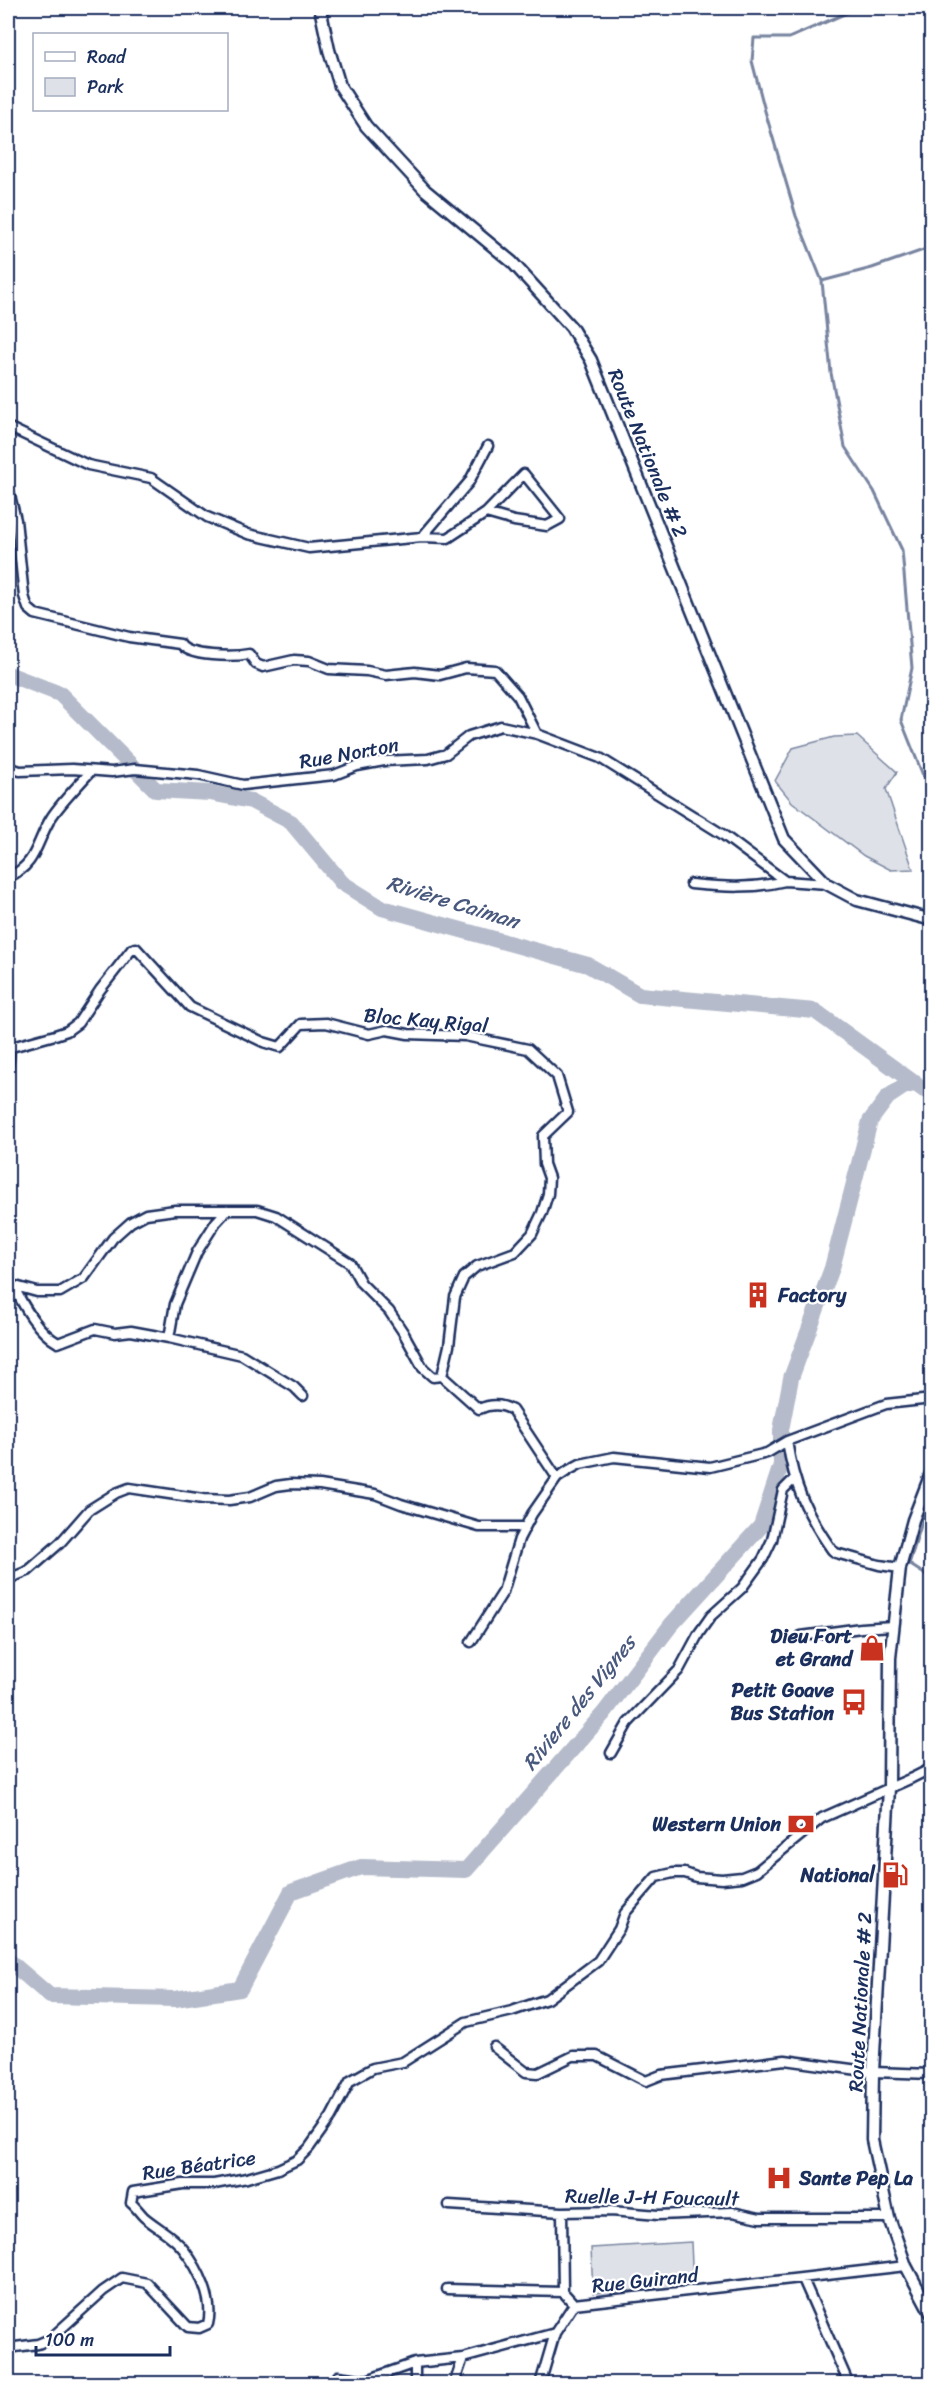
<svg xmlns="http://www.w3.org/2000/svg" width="939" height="2391" viewBox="0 0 939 2391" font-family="Sriracha,sans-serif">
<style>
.green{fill:#dee1e7;stroke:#7c88a2;stroke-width:1.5}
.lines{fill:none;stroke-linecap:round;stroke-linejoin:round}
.stream{stroke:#77839f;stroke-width:3}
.river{stroke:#b5bbca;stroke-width:16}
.minor-casing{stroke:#1b2f5e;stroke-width:13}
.major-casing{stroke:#1b2f5e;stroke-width:15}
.minor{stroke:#fff;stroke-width:8}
.major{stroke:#fff;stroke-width:10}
.labels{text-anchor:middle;stroke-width:4.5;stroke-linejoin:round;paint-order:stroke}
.street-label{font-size:20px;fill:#1b2f5e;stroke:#fff}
.poi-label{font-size:20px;font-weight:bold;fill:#1b2f5e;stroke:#fff;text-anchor:end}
.water-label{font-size:21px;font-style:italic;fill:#49597e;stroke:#fff}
</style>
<rect width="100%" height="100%" fill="#fff"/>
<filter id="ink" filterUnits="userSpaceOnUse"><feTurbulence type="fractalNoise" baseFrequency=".0167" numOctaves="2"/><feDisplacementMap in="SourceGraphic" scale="12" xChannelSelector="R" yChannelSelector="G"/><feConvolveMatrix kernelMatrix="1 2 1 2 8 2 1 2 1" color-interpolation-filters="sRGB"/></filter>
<g filter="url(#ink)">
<path class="green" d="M857 736 897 772 886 789 913 869 891 870 864 856 792 802 775 781 793 748 834 737Z
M691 2242 693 2287 593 2293 591 2248Z"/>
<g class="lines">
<path class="stream" d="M932 247 872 268 822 281 831 373 845 447 874 491 902 550 912 668 901 720 932 798
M822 281 796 216 765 111 752 61 754 38H789L858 8
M932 1490 909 1564 932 1579
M932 1894V1901"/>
<path class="river" d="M8 674 60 694 156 790 210 793 251 801 291 822 342 883 382 908 588 965 640 995 815 1011 924 1090 932 1092
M8 1960 50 1996 175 1999 240 1989 291 1892 361 1867 466 1870 604 1713 671 1625 761 1526 781 1465V1430L791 1378 832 1268 870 1121 888 1097 903 1087 916 1083"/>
<g class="minor-casing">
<path id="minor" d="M8 427 88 465 151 478 207 517 248 534 309 548 422 537 448 538 486 513 524 474 560 519 547 526 514 521 486 513
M8 487 16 520 24 596 28 608 35 614 129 637 180 644C188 657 234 657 249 654L256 664 263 667 294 660 309 661 329 669 367 671 386 675 415 672 440 675 466 668 495 670 518 696 537 734
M422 537 469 482 488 446
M8 767 20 771 72 769 112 772 135 769 198 775 243 785 334 775 357 766 384 761 428 759 446 754 469 736 501 726 537 734 600 758 722 834 785 881 827 884
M8 877C37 865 36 842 51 818 62 801 78 786 91 771
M691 884C723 887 753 889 785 881
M8 1048 55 1035 67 1031 78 1023 100 990 132 949 136 948 190 1007 263 1042 280 1047 301 1024 326 1023 369 1034 387 1030 408 1034 465 1036 528 1049 557 1076 568 1112 543 1136 544 1164 549 1178 548 1194 542 1213 532 1234 515 1252 477 1266 464 1277 455 1297 449 1346 442 1376
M8 1069 10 1047
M8 1284 37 1292H60L84 1278 113 1238 131 1222 146 1214 175 1210H257L276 1216 350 1263 361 1283 389 1311 403 1332 423 1368 433 1377 442 1376 479 1409C490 1404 502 1404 512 1410L557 1478
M14 1287C24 1307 38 1332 58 1343L95 1329 115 1333 131 1331 169 1338 242 1355 294 1387 303 1396
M169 1338 175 1304 197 1252 216 1222 227 1210
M787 1441C794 1486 806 1513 832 1550L836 1553 879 1565 900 1568
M8 1579 28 1571 60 1543 89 1510 116 1493 129 1488 203 1499 229 1500 250 1497 276 1486 291 1484 320 1485 375 1494 401 1504 479 1527H525
M801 1636 861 1628 893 1626
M471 1642 503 1592 519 1539 532 1514 557 1478 569 1470 580 1464 614 1457 710 1467 767 1453 787 1441 886 1404 932 1399
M611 1753 628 1723 679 1670 699 1633 711 1616 742 1588 763 1559 772 1540 783 1490 794 1479
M494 2047 526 2072 538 2073 573 2056H597L646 2081 661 2075 785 2060 873 2072 932 2074
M449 2205 562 2212 611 2211 658 2215 732 2212 760 2218H889
M562 2212 563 2292 574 2304
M803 2279 849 2384
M447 2289 563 2292
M8 2348 38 2344 50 2339 103 2291 122 2278 147 2283 188 2327 199 2328 208 2324C214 2300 199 2269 184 2250 174 2236 157 2228 144 2217 140 2213 136 2207 131 2203L133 2192 183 2184H214L247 2178 278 2169 297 2160 309 2148 331 2117 350 2081 373 2068 403 2062 466 2022 512 2011 547 1999 598 1961 619 1929 625 1913 656 1877 673 1873H685L696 1877 722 1879 742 1877 757 1871 822 1818 912 1778 932 1768
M338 2376 367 2380 415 2363 463 2358 555 2333 574 2304 906 2266
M415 2384V2363
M454 2384 463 2358
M540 2384 555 2333"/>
</g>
<g class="major-casing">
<path id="major" d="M320 8 329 50 340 86 366 126 425 190 512 262 571 327 591 360 784 839 827 884 857 900 932 920
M932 1471 913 1520 900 1568 890 1658 889 1788 873 2072 872 2140 889 2218 906 2266 932 2315"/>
</g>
<use href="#minor" class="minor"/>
<use href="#major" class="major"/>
</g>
</g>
<defs>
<g id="building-bare" transform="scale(2.07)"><path d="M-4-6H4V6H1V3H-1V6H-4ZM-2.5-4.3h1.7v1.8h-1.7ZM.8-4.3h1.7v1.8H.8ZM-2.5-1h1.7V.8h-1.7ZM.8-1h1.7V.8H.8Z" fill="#c8321e" stroke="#fff" stroke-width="2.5" paint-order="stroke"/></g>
<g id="shop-bare" transform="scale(2.07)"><path d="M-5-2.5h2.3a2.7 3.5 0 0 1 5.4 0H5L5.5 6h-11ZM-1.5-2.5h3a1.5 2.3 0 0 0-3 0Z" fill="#c8321e" stroke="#fff" stroke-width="2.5" paint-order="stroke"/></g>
<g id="bus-bare" transform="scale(2.07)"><path d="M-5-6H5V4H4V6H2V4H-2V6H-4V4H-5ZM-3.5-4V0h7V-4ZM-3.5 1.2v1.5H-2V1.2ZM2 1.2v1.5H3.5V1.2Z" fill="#c8321e" stroke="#fff" stroke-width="2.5" paint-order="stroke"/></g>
<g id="bank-bare" transform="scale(2.07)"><path d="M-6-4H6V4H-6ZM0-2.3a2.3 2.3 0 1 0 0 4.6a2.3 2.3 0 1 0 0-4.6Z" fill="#c8321e" stroke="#fff" stroke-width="2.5" paint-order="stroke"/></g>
<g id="fuel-bare" transform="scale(2.07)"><path d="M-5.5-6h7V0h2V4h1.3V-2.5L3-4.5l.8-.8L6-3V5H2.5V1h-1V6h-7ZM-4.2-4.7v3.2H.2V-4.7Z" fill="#c8321e" stroke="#fff" stroke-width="2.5" paint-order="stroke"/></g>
<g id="hospital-bare" transform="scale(2.07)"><path d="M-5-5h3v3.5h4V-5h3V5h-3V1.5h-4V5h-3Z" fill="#c8321e" stroke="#fff" stroke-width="2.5" paint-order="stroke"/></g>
</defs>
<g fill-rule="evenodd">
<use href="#building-bare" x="758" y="1295"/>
<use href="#shop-bare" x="872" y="1648"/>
<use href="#bus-bare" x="854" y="1702"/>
<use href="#bank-bare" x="801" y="1824"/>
<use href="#fuel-bare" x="895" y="1875"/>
<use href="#hospital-bare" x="779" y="2178"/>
</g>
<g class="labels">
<g class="street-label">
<text transform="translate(648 453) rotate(68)" y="7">Route Nationale # 2</text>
<text transform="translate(349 753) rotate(-10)" y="7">Rue Norton</text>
<text transform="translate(426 1020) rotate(5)" y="7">Bloc Kay Rigal</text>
<text transform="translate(860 2002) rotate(-87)" y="7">Route Nationale # 2</text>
<text transform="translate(199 2165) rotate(-8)" y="7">Rue Béatrice</text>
<text transform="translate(652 2197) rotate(1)" y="7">Ruelle J-H Foucault</text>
<text transform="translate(645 2280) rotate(-6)" y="7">Rue Guirand</text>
</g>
<g class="poi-label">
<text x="778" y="1302" text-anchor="start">Factory</text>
<text x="852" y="1643">Dieu Fort<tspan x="852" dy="23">et Grand</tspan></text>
<text x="834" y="1697">Petit Goave<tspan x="834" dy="23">Bus Station</tspan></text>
<text x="781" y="1831">Western Union</text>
<text x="875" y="1882">National</text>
<text x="799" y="2185" text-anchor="start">Sante Pep La</text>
</g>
<g class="water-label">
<text transform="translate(453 902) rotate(17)" y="7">Rivière Caiman</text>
<text transform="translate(579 1703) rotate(-51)" y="7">Riviere des Vignes</text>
</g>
</g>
<rect width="939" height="2391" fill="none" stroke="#fff" stroke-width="30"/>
<rect x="15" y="15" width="909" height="2361" fill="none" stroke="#1b2f5e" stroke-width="2" filter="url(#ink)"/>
<rect x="33" y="33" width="195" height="78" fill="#ffffff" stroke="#a4acbf" stroke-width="1.5"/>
<rect x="45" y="52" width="30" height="9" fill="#ffffff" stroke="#a4acbf" stroke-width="1.5"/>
<text x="87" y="63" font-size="18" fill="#1b2f5e">Road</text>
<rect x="45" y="78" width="30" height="18" fill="#dee1e7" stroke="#a4acbf" stroke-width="1.5"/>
<text x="87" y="93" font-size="18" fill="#1b2f5e">Park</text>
<path d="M36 2346v9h134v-9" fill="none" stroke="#1b2f5e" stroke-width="3"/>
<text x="45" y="2346" font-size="18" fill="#1b2f5e" stroke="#ffffff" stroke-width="4.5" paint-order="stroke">100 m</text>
</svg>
